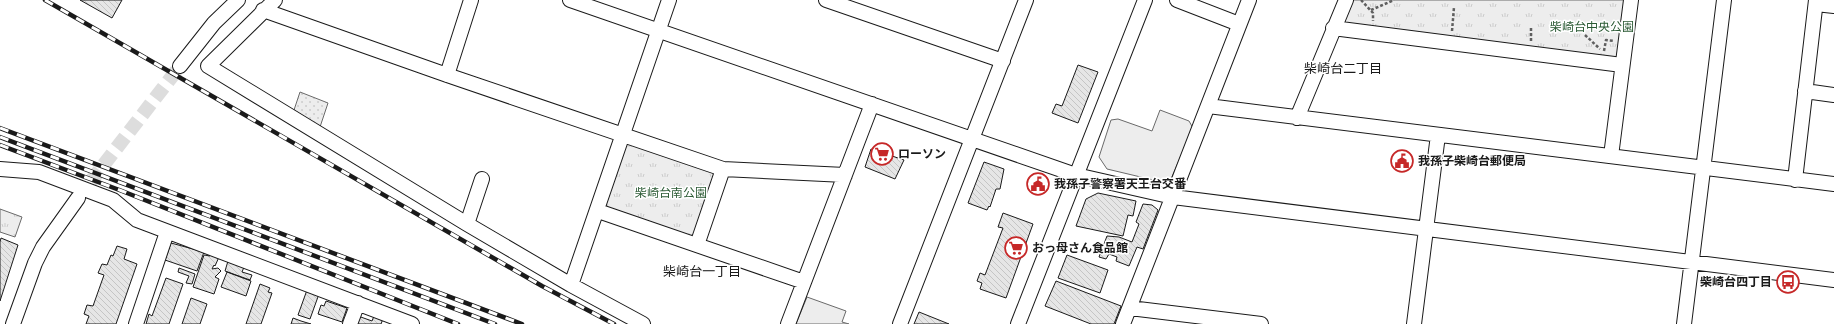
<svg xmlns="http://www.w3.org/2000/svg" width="1834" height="324" viewBox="0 0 1834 324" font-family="'DM Sans','Noto Sans JP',sans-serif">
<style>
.grass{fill:url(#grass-dots);stroke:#6a6a6a}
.park{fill:url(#park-tufts);stroke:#6a6a6a}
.built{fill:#ededed;stroke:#6a6a6a}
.building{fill:url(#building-back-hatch);stroke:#1a1a1a}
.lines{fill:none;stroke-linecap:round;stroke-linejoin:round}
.minor-tunnel{stroke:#ddd;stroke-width:14;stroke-dasharray:14 7;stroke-linecap:butt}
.minor-casing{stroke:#1a1a1a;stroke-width:16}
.path{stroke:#5f5f5f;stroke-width:2.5;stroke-dasharray:3 2;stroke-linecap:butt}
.minor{stroke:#fff;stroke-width:14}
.rail-casing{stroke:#1a1a1a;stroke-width:4.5}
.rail{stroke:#fff;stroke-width:3;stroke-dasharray:9;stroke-linecap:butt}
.labels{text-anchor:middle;stroke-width:3;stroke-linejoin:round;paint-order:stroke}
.park-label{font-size:12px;fill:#2b5a34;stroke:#fff}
.poi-label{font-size:12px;font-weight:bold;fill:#1a1a1a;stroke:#fff;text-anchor:start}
.neighbourhood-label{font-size:13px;fill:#1a1a1a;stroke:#fff}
</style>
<defs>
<pattern id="grass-dots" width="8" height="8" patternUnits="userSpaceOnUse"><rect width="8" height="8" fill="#ededed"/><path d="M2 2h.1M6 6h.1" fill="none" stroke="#cbcbcb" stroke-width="1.8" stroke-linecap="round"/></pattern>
<pattern id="park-tufts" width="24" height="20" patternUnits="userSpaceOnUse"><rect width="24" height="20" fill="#ededed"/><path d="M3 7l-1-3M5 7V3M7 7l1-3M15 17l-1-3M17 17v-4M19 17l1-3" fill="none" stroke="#cbcbcb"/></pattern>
<pattern id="building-back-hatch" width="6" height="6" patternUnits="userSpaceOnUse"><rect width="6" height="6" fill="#e6e6e6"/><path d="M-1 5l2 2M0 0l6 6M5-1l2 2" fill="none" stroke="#c5c5c5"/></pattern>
</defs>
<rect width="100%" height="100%" fill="#fff"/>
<path class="grass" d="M300 92 328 103 320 127 294 110Z"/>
<path class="park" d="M1352 0H1625L1618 55 1613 58 1346 24 1344 18Z
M630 143 713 171 716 176 695 234 690 236 607 207 605 203 624 145Z
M0 209 22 217 15 237 0 232Z"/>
<path class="built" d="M1160 110 1189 121 1193 128 1171 179 1166 183 1107 169 1099 157 1111 120 1118 119 1152 131Z
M807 297 846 311 842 322 849 324H796Z"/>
<path class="building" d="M80 0H122L112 18Z
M1078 65 1098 72 1078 123 1052 113 1056 104 1062 106Z
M871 149 904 160 895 179 865 167Z
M984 162 1004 169 1000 189H996L990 207 989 206 987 210 968 203Z
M1034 177 1045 181 1041 192 1030 187Z
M1098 193 1136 201 1133 216 1128 215 1123 236 1076 226 1086 199Z
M1143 204 1152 205 1158 210 1143 249 1137 247 1129 266 1116 261 1117 257 1109 254 1106 259 1099 257 1107 236 1119 237 1132 242 1139 224 1136 222Z
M1003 213 1033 224 1006 298 980 289 982 283 977 281 980 273 985 275 1003 228 998 227Z
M1 238 18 245 0 301V242Z
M171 243 204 252 197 271 165 260Z
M117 246 127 249 124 259 137 264 116 324H86L89 316 84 314 87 305 93 306 104 275 98 273 102 264 107 265 111 255 113 256Z
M211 254 219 257 215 266 214 265 212 269 218 268 221 271 215 277 219 279 214 294 193 287 204 255 210 256Z
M1067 255 1108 270 1100 293 1058 278Z
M228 261 244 267 242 272 252 275 250 280 225 271Z
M179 268 195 274 192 284 186 283 189 276 178 272Z
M227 272 251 281 246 296 221 287Z
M166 278 183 284 169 324H146L149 314 152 316Z
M1056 281 1121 306 1114 324H1091L1045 306Z
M260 284 270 288 268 292 272 293 261 324H246Z
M307 290 319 294 310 319 298 315Z
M191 298 207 304 200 324H182Z
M326 301 347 308 342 322 318 314 321 305 324 306Z
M919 312 949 324H914Z
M358 316 372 321 374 316 383 319 381 324H355Z
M293 318 301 321 311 324H291Z"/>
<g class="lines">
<path class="minor-tunnel" d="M78 198 180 66"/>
<g class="minor-casing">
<path id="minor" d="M275 0 208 66 467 224 571 285 643 324
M570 0 1076 175 1173 197 1834 280
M826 0 1003 61
M1177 0 1239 24
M1816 4 1834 6
M263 10 447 75 723 169 845 175
M1333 28 1622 65
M180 66 214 23 238 0
M447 75 471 0
M1805 91 1834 95
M1208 106 1834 184
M1297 118 1346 0
M1611 156 1631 0
M0 169 39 172 113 200 137 220 412 324
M1795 180 1816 0
M598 211 804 282
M467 224 482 179
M697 245 723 169
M571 285 669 0
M1130 308 1261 324
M13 324 35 263 43 247 78 198
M136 324 167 232
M350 324 358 303
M788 324 872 104
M900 324 1026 0
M1018 324 1145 0
M1123 324 1249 0
M1414 324 1438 135
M1684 324 1724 0"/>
</g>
<path class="path" d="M1361 0 1373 13V21
M1371 10 1394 0
M1452 31 1454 7
M1585 35 1600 49
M1531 41V26
M1604 51 1606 40 1614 41"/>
<use href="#minor" class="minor"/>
<g class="rail-casing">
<path id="rail" d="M45 0 542 286 614 324
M0 128 522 324
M0 137 495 324
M0 145 122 191 458 324"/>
</g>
<use href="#rail" class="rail"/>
</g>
<defs>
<g id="supermarket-ring" transform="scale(1.15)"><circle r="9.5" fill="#fff" stroke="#c62828" stroke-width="1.5"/><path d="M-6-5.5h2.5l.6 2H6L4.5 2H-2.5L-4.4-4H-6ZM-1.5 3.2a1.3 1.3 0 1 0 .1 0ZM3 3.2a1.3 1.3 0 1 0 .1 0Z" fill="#c62828"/></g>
<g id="civic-ring" transform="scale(1.15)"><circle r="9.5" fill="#fff" stroke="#c62828" stroke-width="1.5"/><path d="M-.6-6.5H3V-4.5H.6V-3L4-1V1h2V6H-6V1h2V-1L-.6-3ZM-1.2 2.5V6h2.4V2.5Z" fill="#c62828"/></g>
<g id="bus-ring" transform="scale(1.15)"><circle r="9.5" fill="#fff" stroke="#c62828" stroke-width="1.5"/><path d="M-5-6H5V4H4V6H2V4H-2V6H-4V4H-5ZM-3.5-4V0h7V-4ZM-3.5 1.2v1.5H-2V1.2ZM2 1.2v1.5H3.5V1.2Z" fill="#c62828"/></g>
</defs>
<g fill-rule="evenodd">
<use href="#supermarket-ring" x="882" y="154"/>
<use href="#civic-ring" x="1402" y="161"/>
<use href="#civic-ring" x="1038" y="184"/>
<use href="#supermarket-ring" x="1016" y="248"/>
<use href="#bus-ring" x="1788" y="282"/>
</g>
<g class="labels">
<g class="park-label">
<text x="1592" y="31">柴崎台中央公園</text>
<text x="671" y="197">柴崎台南公園</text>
</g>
<g class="poi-label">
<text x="898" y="158">ローソン</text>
<text x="1418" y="165">我孫子柴崎台郵便局</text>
<text x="1054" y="188">我孫子警察署天王台交番</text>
<text x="1032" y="252">おっ母さん食品館</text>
<text x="1772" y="286" text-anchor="end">柴崎台四丁目</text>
</g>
<g class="neighbourhood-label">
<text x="1343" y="73">柴崎台二丁目</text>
<text x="702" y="276">柴崎台一丁目</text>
</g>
</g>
</svg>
